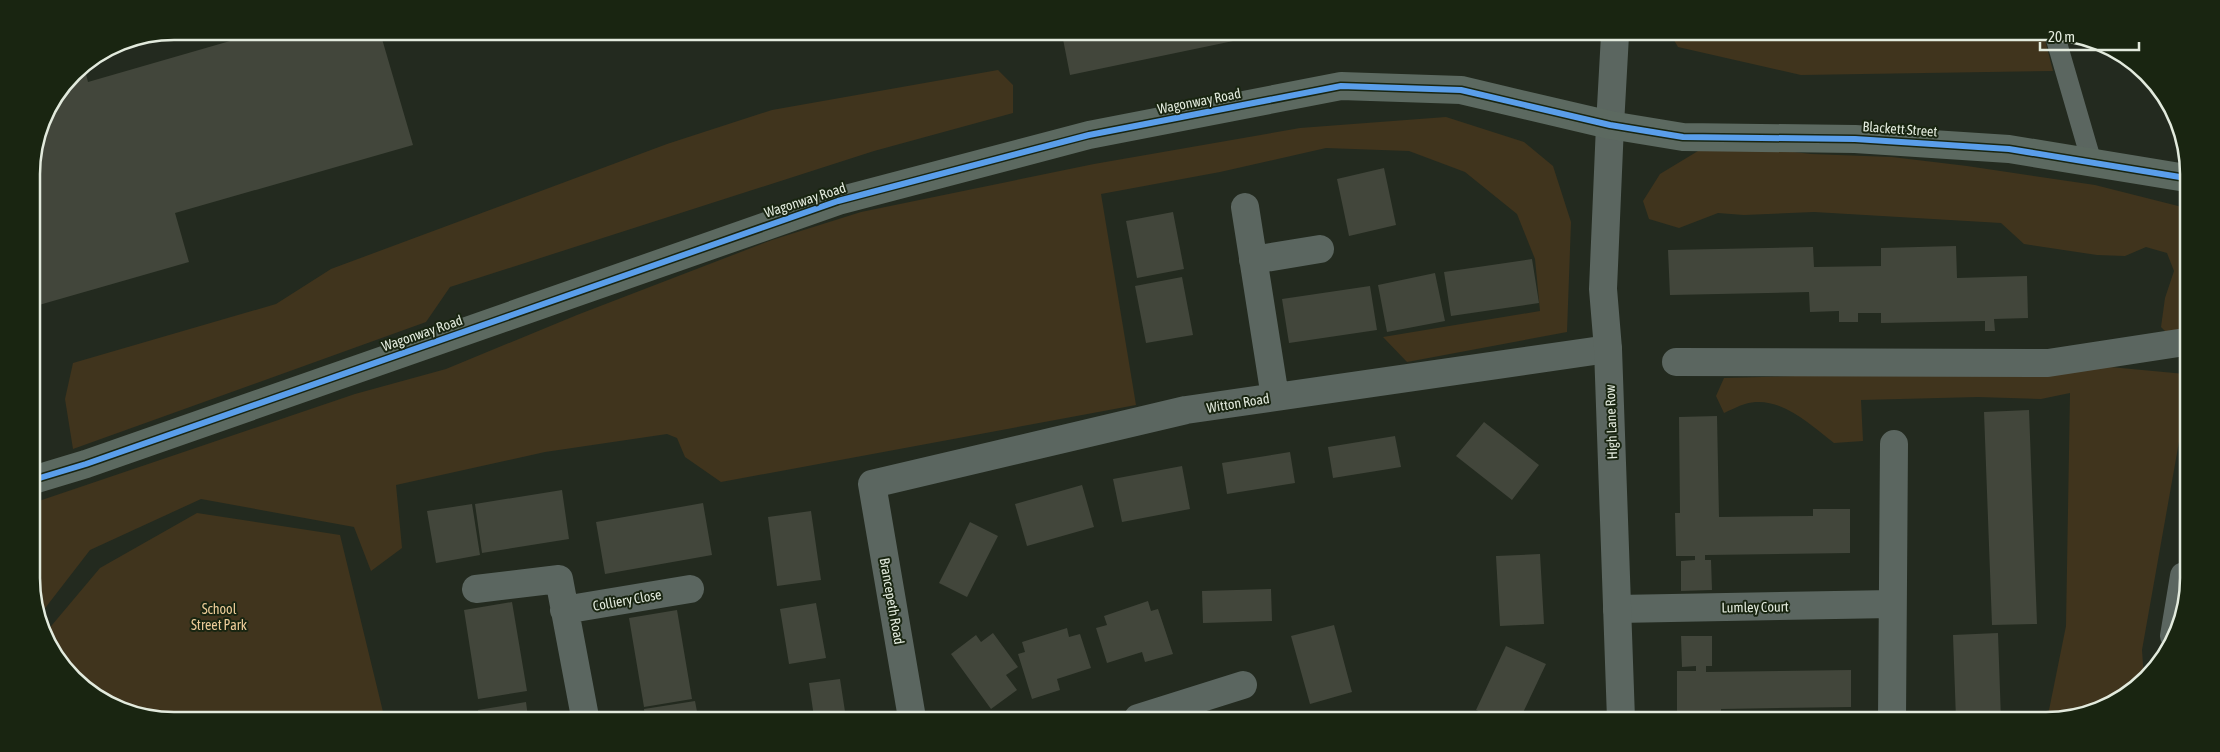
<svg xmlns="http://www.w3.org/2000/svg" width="2220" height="752" viewBox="0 0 2220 752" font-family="'Asap Condensed',sans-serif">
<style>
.green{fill:#40341d}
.building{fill:#42463b}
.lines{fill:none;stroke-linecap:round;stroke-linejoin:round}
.service{stroke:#5b6660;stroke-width:20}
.minor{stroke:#5b6660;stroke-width:28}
.tertiary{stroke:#5b6660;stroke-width:28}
.secondary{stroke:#5c6960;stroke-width:28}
.cycleway-casing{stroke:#192511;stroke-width:9}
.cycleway{stroke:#5a9eea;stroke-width:6}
.labels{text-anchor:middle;stroke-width:4;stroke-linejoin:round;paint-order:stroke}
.street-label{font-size:14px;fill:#e2eadd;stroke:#192511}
.park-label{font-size:14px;fill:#eccb98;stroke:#192511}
.rim{fill:none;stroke:#e2eadd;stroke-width:2.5}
</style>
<rect width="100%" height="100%" fill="#232a1f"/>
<path class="green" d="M1671 35 2044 36 2053 71 1801 75 1678 47Z
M998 70 1013 85V113L874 151 450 287 426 322 73 449 65 399 73 363 276 304 331 269 667 144 772 110Z
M1446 117 1524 142 1553 166 1571 222 1567 332 1407 362 1383 337 1540 311 1535 259 1517 214 1465 172 1409 151 1326 148 1220 172 1101 194 1136 405 721 482 685 457 677 438 667 434 545 452 396 485 402 548 371 571 354 527 201 499 90 550 39 616 34 605 33 503 355 394 446 369 577 315 772 240 861 212 1094 164 1300 128Z
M1757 148 1811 154 1892 157 1967 166 2095 185 2186 208 2185 334 2169 335 2161 327 2165 298 2174 271 2167 253 2146 247 2125 256 2097 255 2024 244 2001 223 1814 212 1744 215 1718 213 1679 228 1649 219 1643 201 1660 174 1698 151Z
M2110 367 2185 374V408L2142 650 2144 679 2133 691 2055 720H2047L2066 626 2070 393 2041 399 1978 397 1861 400 1863 441 1834 443C1809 424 1779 394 1745 404 1738 406 1731 410 1724 413L1716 396 1724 378Z
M197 513 340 535 384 716H137L67 672 47 631 100 568Z"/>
<path class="building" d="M265 31 380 32 413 145 175 213 189 262 32 307V165L42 119 73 73 84 66 88 82Z
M1062 34H1262V35L1070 75Z
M1384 168 1396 225 1349 236 1337 179Z
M1173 212 1184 269 1137 278 1126 221Z
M1956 246 1957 278 2027 276 2028 318 1994 319 1995 331H1985V321L1881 323V313H1858V322H1839V311L1810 312 1809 292 1670 295 1668 250 1813 247 1814 267 1881 266V248Z
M1532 259 1539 303 1451 316 1444 272Z
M1435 273 1445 321 1387 332 1378 285Z
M1182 277 1193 335 1146 343 1135 286Z
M1370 286 1377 330 1289 343 1282 299Z
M2029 410 2037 624 1992 625 1984 412Z
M1717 416 1719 517 1813 516V509H1850V553L1705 555V560H1711L1712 590 1681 591V561L1695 560V556H1676L1675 513H1680L1679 417Z
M1484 422 1539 465 1512 500 1456 456Z
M1395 436 1401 467 1333 478 1328 447Z
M1290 452 1295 483 1227 494 1222 463Z
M1182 466 1190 509 1122 522 1113 479Z
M1082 485 1094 527 1027 546 1015 504Z
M562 490 569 539 482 553 475 504Z
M703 503 712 555 605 574 596 522Z
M472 504 480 555 436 563 427 511Z
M811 511 821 580 777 586 768 517Z
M970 522 998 536 967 597 939 583Z
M1540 554 1544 624 1500 626 1496 556Z
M1271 589 1272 621 1203 623 1202 591Z
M1148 601 1151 611 1158 609 1173 654 1145 662 1142 652 1107 663 1096 628 1107 625 1104 616Z
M512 602 527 691 478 699 464 610Z
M816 603 826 658 789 664 780 609Z
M677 610 692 699 644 707 629 618Z
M1334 625 1352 692 1310 704 1291 636Z
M1067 628 1069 637 1080 634 1091 668 1057 679 1060 690 1032 699 1018 654 1025 652 1022 642Z
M993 633 1018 667 1006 675 1017 690 991 709 951 654 976 635 981 642Z
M1998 633 2001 720H1956L1953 635Z
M1681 636H1712V666H1706V672L1851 670V707L1721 709V720H1682V714H1677V671H1696V666L1682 667Z
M1506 646 1546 664 1520 719H1497L1476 710Z
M840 679 846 718 814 717 809 683Z
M695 701 698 717H645L644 709Z
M526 702 528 717H479L478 710Z"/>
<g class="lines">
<path class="service" d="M2055 36 2092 163"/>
<path class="minor" d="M1610 125 1615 35
M1245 207 1275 397
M1253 260 1320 249
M1676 362 2048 363 2185 342
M476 589 559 579 585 717
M1617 609 1892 604
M564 610 690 589
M2174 636 2184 576
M912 718 872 484 1186 410 1608 349
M1138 718 1243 685
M1892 720 1894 444"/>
<path class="tertiary" d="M1610 125 1603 289 1608 349 1621 719"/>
<path class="secondary" d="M33 480 86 464 838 201 1089 135 1341 86 1461 90 1610 125 1683 137 1855 139 2009 149 2186 178"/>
<g class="cycleway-casing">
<path id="cycleway" d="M33 480 86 464 838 201 1089 135 1341 86 1461 90 1610 125 1683 137 1855 139 2009 149 2186 178"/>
</g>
<use href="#cycleway" class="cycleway"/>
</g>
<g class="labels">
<g class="street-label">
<text transform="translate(1199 101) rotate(-11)" y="5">Wagonway Road</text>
<text transform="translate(1900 129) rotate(4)" y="5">Blackett Street</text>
<text transform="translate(805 200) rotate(-18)" y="5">Wagonway Road</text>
<text transform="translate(422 333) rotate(-19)" y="5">Wagonway Road</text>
<text transform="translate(1238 403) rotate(-9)" y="5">Witton Road</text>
<text transform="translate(1611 422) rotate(-92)" y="5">High Lane Row</text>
<text transform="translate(627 600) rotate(-10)" y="5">Colliery Close</text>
<text transform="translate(892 601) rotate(80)" y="5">Brancepeth Road</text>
<text transform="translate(1755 607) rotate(-1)" y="5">Lumley Court</text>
</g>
<g class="park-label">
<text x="219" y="614">School<tspan x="219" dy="16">Street Park</tspan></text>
</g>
</g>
<path d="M0 0H2220V752H0ZM174 40H2046A134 134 0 0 1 2180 174V578A134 134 0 0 1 2046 712H174A134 134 0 0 1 40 578V174A134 134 0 0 1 174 40Z" fill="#192511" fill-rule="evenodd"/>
<path class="rim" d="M174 40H2046A134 134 0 0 1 2180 174V578A134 134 0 0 1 2046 712H174A134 134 0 0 1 40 578V174A134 134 0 0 1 174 40Z"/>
<path d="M2040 42v8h99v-8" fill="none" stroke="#e2eadd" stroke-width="2.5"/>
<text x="2048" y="42" font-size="15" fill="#e2eadd" stroke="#192511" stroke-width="4" paint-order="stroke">20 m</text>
</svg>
